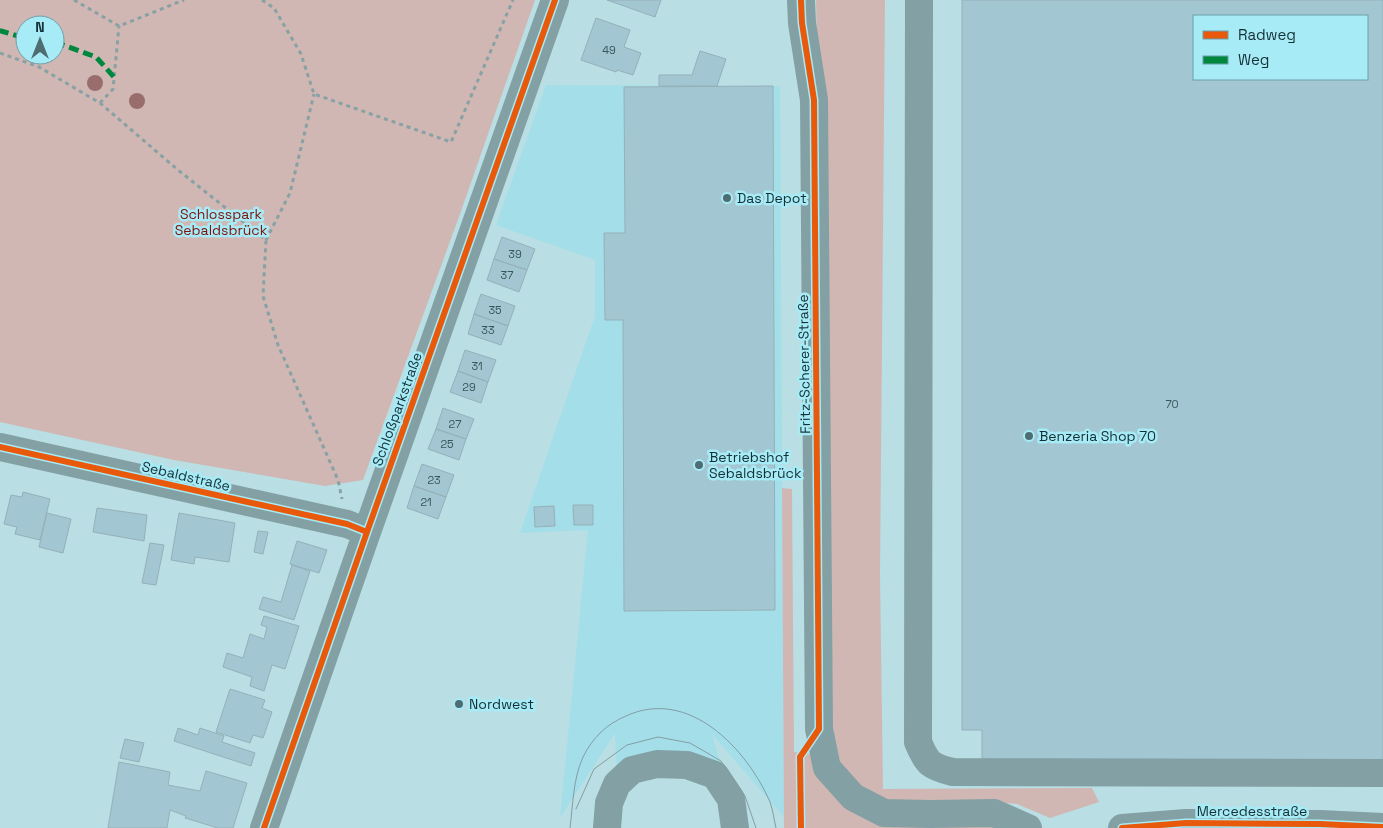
<svg xmlns="http://www.w3.org/2000/svg" width="1383" height="828" viewBox="0 0 1383 828" font-family="'Space Grotesk',sans-serif">
<style>
.built{fill:#a4dfe9}
.green{fill:#d0b7b3;fill-rule:evenodd}
.building{fill:#a2c7d2;stroke:#95b0b8;fill-rule:evenodd}
.lines{fill:none;stroke-linecap:round;stroke-linejoin:round}
.path{stroke:#87a1a5;stroke-width:3;stroke-dasharray:4 4;stroke-linecap:butt}
.minor{stroke:#83a0a4;stroke-width:28}
.tram{stroke:#839da3;stroke-width:1}
.quiet{stroke:#00873e;stroke-width:5;stroke-dasharray:10 5;stroke-linecap:butt}
.cycleway-casing{stroke:#a7ebf6;stroke-width:9}
.cycleway{stroke:#e8590c;stroke-width:6}
.tree{fill:#9a6d6d}
.poi-dot{fill:#4e6d72;stroke:#a7ebf6;stroke-width:2}
.labels{text-anchor:middle;stroke-width:5;stroke-linejoin:round;paint-order:stroke}
.number-label{font-size:11px;fill:#38565c}
.poi-label{font-size:14px;fill:#153035;stroke:#a7ebf6;text-anchor:start}
.park-label{font-size:14px;fill:#80110b;stroke:#a7ebf6}
.street-label{font-size:14px;fill:#153035;stroke:#a7ebf6}
</style>
<rect width="100%" height="100%" fill="#b9dee4"/>
<path class="built" d="M546 85 780 86 784 817 712 734 731 799 687 765 617 784 615 733 560 818 588 530 520 533 595 316V260L496 225Z"/>
<path class="green" d="M0 0H535L460 214 363 480 325 486 174 460 0 422ZM25 25H55V55H25Z
M816 0H885L880 575 883 789 1092 788 1099 802 1050 818 1017 804 984 801 885 800 864 790 839 762 832 738Z
M782 488 792 489 794 752 814 755 842 802 970 822 998 828H784Z"/>
<path class="building" d="M607 0H661L655 17Z
M962 0H1383V760L982 759V730H962ZM1194 16H1367V79H1194Z
M596 18 630 30 624 47 641 53 633 75 617 70 616 72 581 60Z
M700 51 726 59 717 86H659V75H692Z
M773 86 775 610 624 611 623 320H605L604 233H625L624 87Z
M502 237 535 249 527 270 494 259Z
M494 259 527 270 519 292 487 280Z
M481 294 515 306 508 326 474 314Z
M474 314 508 326 501 345 468 334Z
M465 350 496 360 488 382 458 371Z
M458 371 488 382 481 403 450 392Z
M443 408 474 419 466 439 436 429Z
M436 429 466 439 459 460 428 449Z
M422 464 454 475 446 497 414 486Z
M414 486 446 497 438 519 407 508Z
M23 492 50 499 40 540 15 534 17 527 4 524 11 495 22 497Z
M573 505H593V525H574Z
M554 506 555 526 535 527 534 507Z
M97 508 147 515 144 541 93 532Z
M47 513 71 519 63 553 39 547Z
M179 513 235 523 229 562 195 557 194 564 171 560Z
M258 531 268 532 263 554 254 552Z
M297 541 327 550 319 573 290 564Z
M150 543 164 545 156 585 142 583Z
M292 565 310 571 294 620 259 609 263 597 281 602Z
M264 616 299 626 285 669 272 665 264 691 250 686 252 677 223 667 227 653 243 658 250 634 264 639 267 627 261 625Z
M230 689 265 700 262 708 272 712 263 738 253 735 250 743 216 732Z
M178 728 198 735 200 728 224 736 222 742 255 753 251 766 174 741Z
M125 739 144 743 139 762 120 758Z
M119 762 170 772 168 785 200 791 206 771 247 783 233 828H218L185 818 186 816 170 810 167 828H108Z"/>
<g class="lines">
<path class="path" d="M74 0 119 26 184 0
M262 0 274 8 301 54 314 94 451 142 513 0
M0 53 39 67 100 103 178 170 266 240 263 296 278 345 338 480 342 499
M100 103 113 89 119 26
M266 240 290 193 314 94"/>
<path class="minor" d="M801 0 802 23 814 100 819 729 827 768 853 797 884 813 930 814 994 813 1028 828
M919 0 918 742C927 764 931 767 953 772L1383 773
M0 447 347 524 367 532
M264 828 367 532 555 0
M607 828 609 803 617 784 632 770 657 764 687 765 715 775 731 799 735 828
M1122 828 1186 823 1320 824 1383 827"/>
<path class="tram" d="M576 809 594 769 627 745 658 737 690 743 721 761 745 796 756 828
M570 828C573 805 573 779 583 757 593 737 607 724 626 716 689 687 747 749 770 802 773 810 774 820 776 828"/>
<path class="quiet" d="M0 33 1 31 25 38
M55 42 96 57 114 77"/>
<g class="cycleway-casing">
<path id="cycleway" d="M0 447 347 524 367 532
M264 828 367 532 555 0
M801 828 800 757 819 729 814 100 802 23 801 0
M1122 828 1186 823 1320 824 1383 827"/>
</g>
<use href="#cycleway" class="cycleway"/>
</g>
<g class="tree">
<circle cx="95" cy="83" r="8"/>
<circle cx="137" cy="101" r="8"/>
</g>
<g class="poi-dot">
<circle cx="727" cy="198" r="5"/>
<circle cx="1029" cy="436" r="5"/>
<circle cx="699" cy="465" r="5"/>
<circle cx="459" cy="704" r="5"/>
</g>
<g class="labels">
<g class="number-label">
<text x="609" y="54">49</text>
<text x="515" y="258">39</text>
<text x="507" y="279">37</text>
<text x="495" y="314">35</text>
<text x="488" y="334">33</text>
<text x="477" y="370">31</text>
<text x="469" y="391">29</text>
<text x="1172" y="408">70</text>
<text x="455" y="428">27</text>
<text x="447" y="448">25</text>
<text x="434" y="484">23</text>
<text x="426" y="506">21</text>
</g>
<g class="poi-label">
<text x="737" y="203">Das Depot</text>
<text x="1039" y="441">Benzeria Shop 70</text>
<text x="709" y="462">Betriebshof<tspan x="709" dy="16">Sebaldsbrück</tspan></text>
<text x="469" y="709">Nordwest</text>
</g>
<g class="park-label">
<text x="221" y="219">Schlosspark<tspan x="221" dy="16">Sebaldsbrück</tspan></text>
</g>
<g class="street-label">
<text transform="translate(804 364) rotate(-91)" y="5">Fritz-Scherer-Straße</text>
<text transform="translate(397 409) rotate(-70)" y="5">Schloßparkstraße</text>
<text transform="translate(186 476) rotate(13)" y="5">Sebaldstraße</text>
<text x="1252" y="816">Mercedesstraße</text>
</g>
</g>
<rect x="1193" y="15" width="175" height="65" fill="#a7ebf6" stroke="#6da0a9"/>
<rect x="1203" y="31" width="25" height="8" fill="#e8590c" stroke="#6da0a9"/>
<text x="1238" y="40" font-size="15" fill="#153035">Radweg</text>
<rect x="1203" y="56" width="25" height="8" fill="#00873e" stroke="#6da0a9"/>
<text x="1238" y="65" font-size="15" fill="#153035">Weg</text>
<g transform="translate(40 40)"><circle r="24" fill="#a7ebf6" stroke="#6da0a9"/>
<path d="M0-4L9 19L0 12L-9 19Z" fill="#4e6d72"/>
<text y="-8" font-size="14" font-weight="bold" text-anchor="middle" fill="#153035">N</text>
</g>
</svg>
